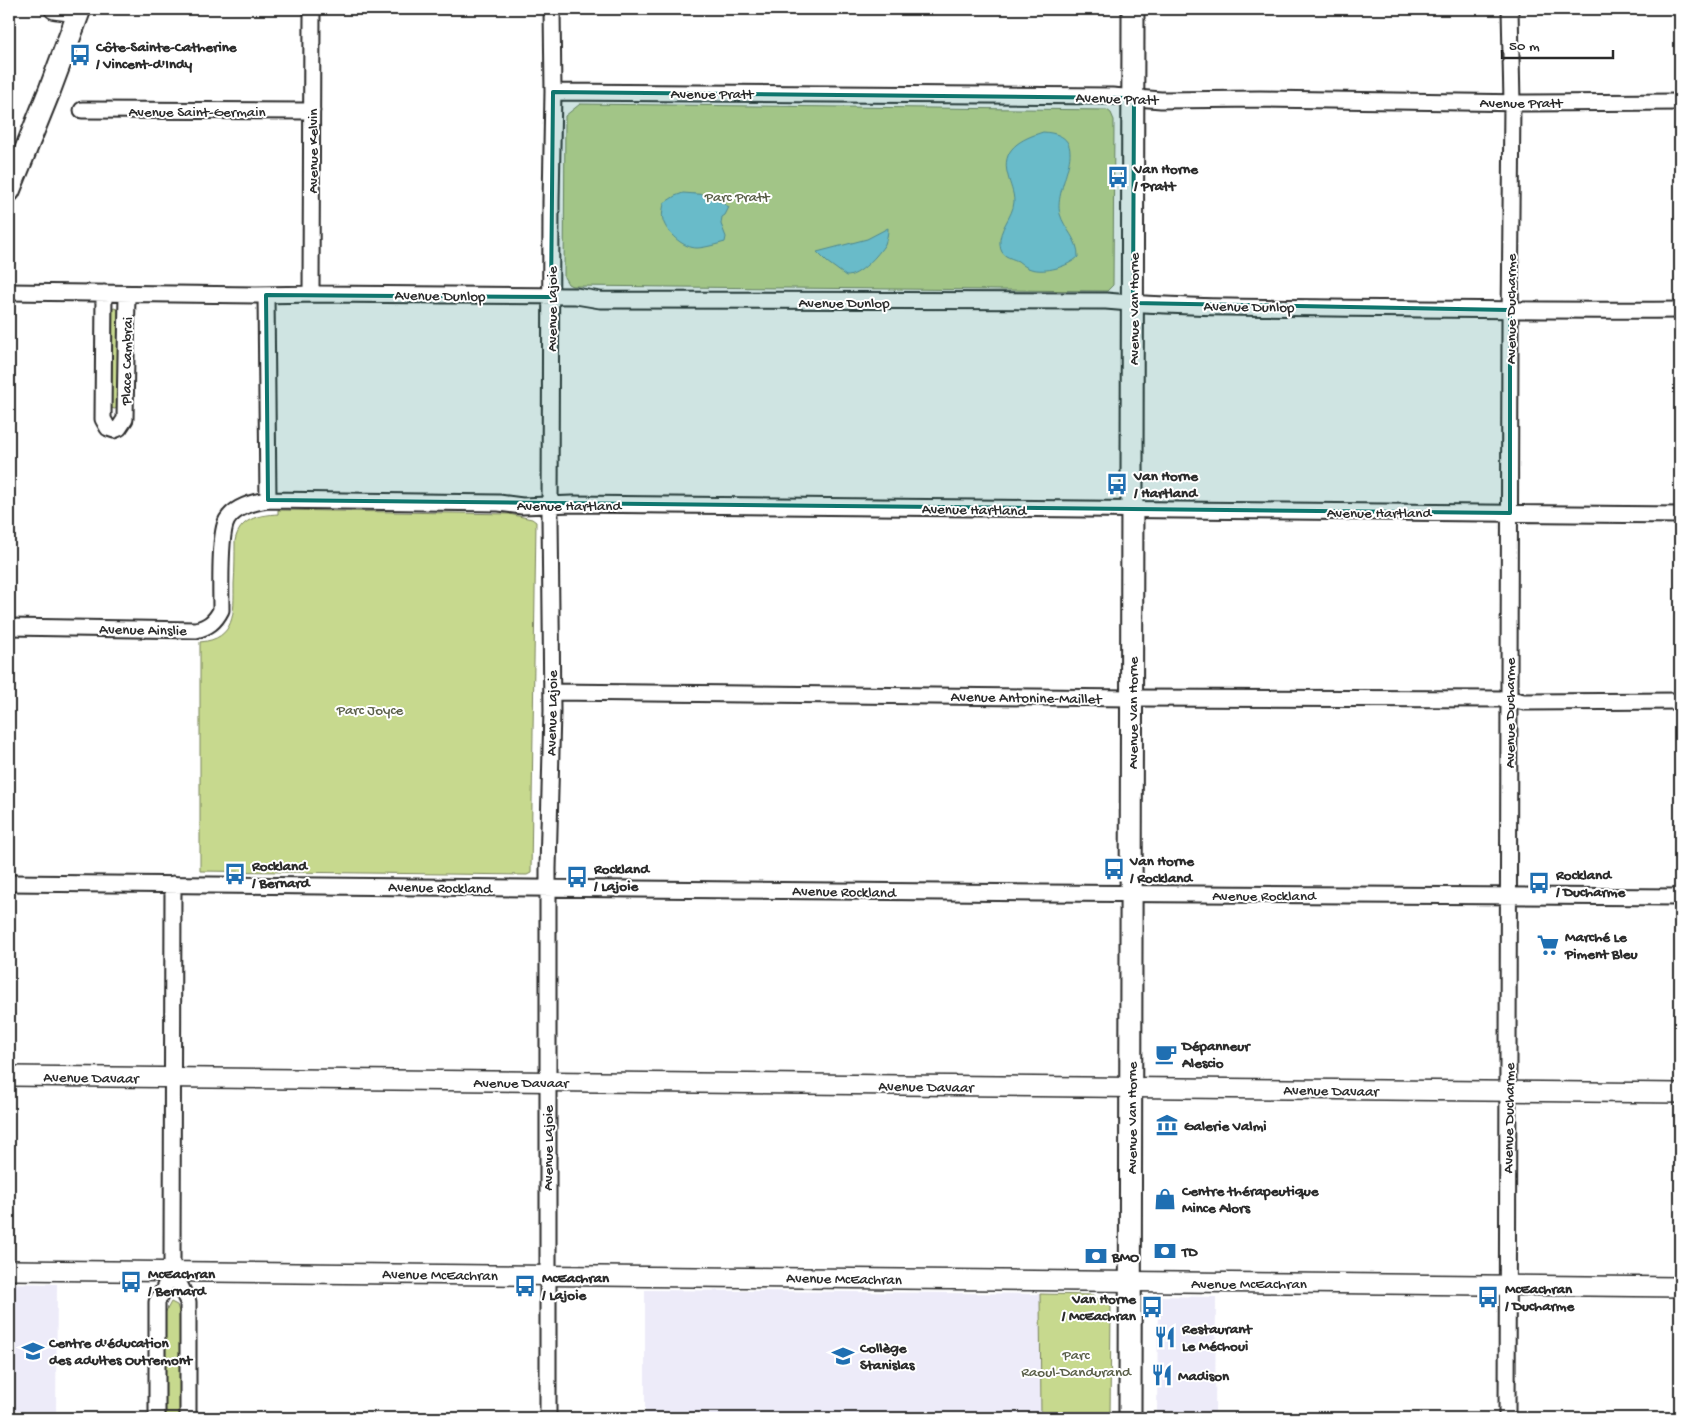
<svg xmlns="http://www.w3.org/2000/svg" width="1689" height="1427" viewBox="0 0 1689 1427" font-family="'Gochi Hand',sans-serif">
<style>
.built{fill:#edebf9}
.green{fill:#c7d98e;stroke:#79825c}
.water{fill:#80cce0;stroke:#5e8c98}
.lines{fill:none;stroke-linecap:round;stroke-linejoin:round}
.minor-casing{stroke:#2b2b2b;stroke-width:19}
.tertiary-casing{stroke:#2b2b2b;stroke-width:22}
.secondary-casing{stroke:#2b2b2b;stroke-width:25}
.minor{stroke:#fff;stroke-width:15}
.tertiary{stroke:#fff;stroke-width:19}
.secondary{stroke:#fff;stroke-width:21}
.marked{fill:#0f766e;fill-opacity:0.2;stroke:#0f766e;stroke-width:4;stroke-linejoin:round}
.labels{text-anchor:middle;stroke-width:4;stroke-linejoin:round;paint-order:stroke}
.poi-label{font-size:15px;font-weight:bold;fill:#2b2b2b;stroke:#fff;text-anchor:start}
.street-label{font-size:15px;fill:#2b2b2b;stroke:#fff}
.park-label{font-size:15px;fill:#5a5f49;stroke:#fff}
</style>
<rect width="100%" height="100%" fill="#fff"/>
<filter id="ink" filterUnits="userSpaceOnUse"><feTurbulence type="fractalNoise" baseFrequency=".02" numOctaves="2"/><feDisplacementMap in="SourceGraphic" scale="10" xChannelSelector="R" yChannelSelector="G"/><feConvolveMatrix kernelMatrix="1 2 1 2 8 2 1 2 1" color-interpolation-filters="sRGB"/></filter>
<g filter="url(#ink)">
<path class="built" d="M9 1283 57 1284 56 1418H9Z
M645 1290 1040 1294 1041 1418H645Z
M1158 1296 1216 1297 1215 1418H1157Z"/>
<path class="green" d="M580 104 1107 110 1111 113 1114 120 1113 285 1107 291 572 286 568 284 564 277 565 116Z
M114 308 120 310 119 407 115 409 110 408 111 310Z
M278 510 509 514 532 519 536 522 531 873 527 875 200 871V642C236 639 234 612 234 584 235 570 235 555 235 541 239 519 258 515 278 514Z
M1040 1294 1094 1295V1299H1102L1103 1295 1109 1300 1111 1306 1110 1418H1041Z
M171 1302 177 1305C188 1336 182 1385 182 1418H162L164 1315Z"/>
<path class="water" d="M1043 132C1097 135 1052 186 1060 214 1064 229 1079 240 1078 257 1067 267 1046 273 1031 269 1026 268 1022 264 1018 261 1009 257 1001 257 1000 245 998 229 1013 217 1014 202 1014 192 1010 185 1008 176 1000 149 1021 139 1043 132Z
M683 193 710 195 729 207 725 215 722 217 721 224 726 237 725 242C718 244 704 248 697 248 684 248 669 235 664 223 661 216 663 210 664 203L675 196Z
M888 228C888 234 887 238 885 244 879 254 859 277 846 276L827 262 817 252 867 239Z"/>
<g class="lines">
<g class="minor-casing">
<path id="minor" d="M553 92 1112 96 1161 100 1260 99 1527 103 1680 102
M82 110 312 111
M9 292 256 295 319 294 576 296 600 300 1106 301C1181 308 1257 307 1333 308 1449 309 1564 311 1680 310
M104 293 103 419 108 428 114 430 119 428 125 419 127 294
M311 294 312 9
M266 295 268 500
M9 627 196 630C208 627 215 622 221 610 221 592 219 534 227 520 235 507 254 502 268 500L499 503 522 506 572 504 1680 515
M552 692 1132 698 1510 699 1524 702 1680 701
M9 883 1042 893 1680 897
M173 884 172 1263 173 1271 188 1302V1418
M157 1418V1302L173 1271
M548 1418V869L552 711 550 516 551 201 553 92 552 9
M1507 1418 1510 323 1512 103 1510 9"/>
</g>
<g class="tertiary-casing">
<path id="tertiary" d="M54 9 77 12
M9 1076 1680 1093
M9 1270 1680 1287"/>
</g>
<g class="secondary-casing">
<path id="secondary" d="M9 191 49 92 80 9
M1130 1418 1133 9"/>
</g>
<use href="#minor" class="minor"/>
<use href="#tertiary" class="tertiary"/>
<use href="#secondary" class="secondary"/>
</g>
</g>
<path class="marked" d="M553 92 1134 98 1133 303 1510 310V513L268 500 266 295 551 297Z"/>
<defs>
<g id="bus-bare" transform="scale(1.725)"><path d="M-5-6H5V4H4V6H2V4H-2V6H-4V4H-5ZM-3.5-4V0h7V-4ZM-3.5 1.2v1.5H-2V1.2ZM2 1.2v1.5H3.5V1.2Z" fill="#1f6fb2" stroke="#fff" stroke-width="2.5" paint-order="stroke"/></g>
<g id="supermarket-bare" transform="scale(1.725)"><path d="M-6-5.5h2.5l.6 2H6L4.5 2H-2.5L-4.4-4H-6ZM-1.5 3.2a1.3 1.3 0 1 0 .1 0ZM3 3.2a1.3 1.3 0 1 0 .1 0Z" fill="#1f6fb2" stroke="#fff" stroke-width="2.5" paint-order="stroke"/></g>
<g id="cafe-bare" transform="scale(1.725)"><path d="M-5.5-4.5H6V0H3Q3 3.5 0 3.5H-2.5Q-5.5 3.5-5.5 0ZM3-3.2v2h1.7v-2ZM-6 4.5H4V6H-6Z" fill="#1f6fb2" stroke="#fff" stroke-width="2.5" paint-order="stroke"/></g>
<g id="museum-bare" transform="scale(1.725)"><path d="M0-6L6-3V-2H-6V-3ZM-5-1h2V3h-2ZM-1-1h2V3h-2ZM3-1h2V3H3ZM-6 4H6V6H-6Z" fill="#1f6fb2" stroke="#fff" stroke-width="2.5" paint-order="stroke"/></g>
<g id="shop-bare" transform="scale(1.725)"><path d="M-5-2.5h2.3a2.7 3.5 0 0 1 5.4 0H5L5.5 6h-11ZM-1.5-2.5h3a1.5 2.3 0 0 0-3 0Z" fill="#1f6fb2" stroke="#fff" stroke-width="2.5" paint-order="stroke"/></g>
<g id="bank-bare" transform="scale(1.725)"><path d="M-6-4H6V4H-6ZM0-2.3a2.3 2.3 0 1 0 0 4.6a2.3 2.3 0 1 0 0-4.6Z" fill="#1f6fb2" stroke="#fff" stroke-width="2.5" paint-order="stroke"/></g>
<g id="restaurant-bare" transform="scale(1.725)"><path d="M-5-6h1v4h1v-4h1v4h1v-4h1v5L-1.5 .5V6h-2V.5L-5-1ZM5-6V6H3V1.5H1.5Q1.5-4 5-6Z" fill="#1f6fb2" stroke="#fff" stroke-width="2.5" paint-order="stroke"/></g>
<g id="school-bare" transform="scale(1.725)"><path d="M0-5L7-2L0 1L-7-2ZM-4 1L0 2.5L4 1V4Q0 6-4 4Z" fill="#1f6fb2" stroke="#fff" stroke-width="2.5" paint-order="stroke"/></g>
</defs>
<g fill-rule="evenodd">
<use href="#bus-bare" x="80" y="55"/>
<use href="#bus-bare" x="1118" y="177"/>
<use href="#bus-bare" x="1117" y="484"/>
<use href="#bus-bare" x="1114" y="869"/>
<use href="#bus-bare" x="235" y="874"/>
<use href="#bus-bare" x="577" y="877"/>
<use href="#bus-bare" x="1539" y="883"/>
<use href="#supermarket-bare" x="1548" y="945"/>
<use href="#cafe-bare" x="1166" y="1054"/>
<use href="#museum-bare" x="1167" y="1125"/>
<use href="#shop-bare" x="1165" y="1199"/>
<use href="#bank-bare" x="1165" y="1251"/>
<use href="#bank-bare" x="1096" y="1256"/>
<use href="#bus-bare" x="131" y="1282"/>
<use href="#bus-bare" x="525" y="1286"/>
<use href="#bus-bare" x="1488" y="1297"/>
<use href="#bus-bare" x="1152" y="1307"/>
<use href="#restaurant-bare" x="1165" y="1337"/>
<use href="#school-bare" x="33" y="1351"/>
<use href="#school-bare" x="843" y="1356"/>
<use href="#restaurant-bare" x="1162" y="1375"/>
</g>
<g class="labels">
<g class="poi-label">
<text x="96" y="51">Côte-Sainte-Catherine<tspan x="96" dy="17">/ Vincent-d'Indy</tspan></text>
<text x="1134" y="173">Van Horne<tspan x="1134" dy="17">/ Pratt</tspan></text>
<text x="1134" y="480">Van Horne<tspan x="1134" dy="17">/ Hartland</tspan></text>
<text x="1130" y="865">Van Horne<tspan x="1130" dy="17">/ Rockland</tspan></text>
<text x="252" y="870">Rockland<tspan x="252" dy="17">/ Bernard</tspan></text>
<text x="594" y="873">Rockland<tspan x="594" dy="17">/ Lajoie</tspan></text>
<text x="1556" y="879">Rockland<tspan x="1556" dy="17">/ Ducharme</tspan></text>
<text x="1565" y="941">Marché Le<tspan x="1565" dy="17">Piment Bleu</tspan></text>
<text x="1182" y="1050">Dépanneur<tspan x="1182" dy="17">Alescio</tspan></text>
<text x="1184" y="1130">Galerie Valmi</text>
<text x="1182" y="1195">Centre thérapeutique<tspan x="1182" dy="17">Mince Alors</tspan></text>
<text x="1182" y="1256">TD</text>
<text x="1112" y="1261">BMO</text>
<text x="148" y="1278">McEachran<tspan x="148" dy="17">/ Bernard</tspan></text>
<text x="542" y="1282">McEachran<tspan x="542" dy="17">/ Lajoie</tspan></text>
<text x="1505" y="1293">McEachran<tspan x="1505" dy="17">/ Ducharme</tspan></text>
<text x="1136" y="1303" text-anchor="end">Van Horne<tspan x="1136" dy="17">/ McEachran</tspan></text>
<text x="1182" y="1333">Restaurant<tspan x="1182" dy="17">Le Méchoui</tspan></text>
<text x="49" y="1347">Centre d'éducation<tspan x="49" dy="17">des adultes Outremont</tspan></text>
<text x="860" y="1352">Collège<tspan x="860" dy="17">Stanislas</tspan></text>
<text x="1178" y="1380">Madison</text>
</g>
<g class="street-label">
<text x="712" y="98">Avenue Pratt</text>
<text transform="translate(1117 98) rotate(2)" y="5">Avenue Pratt</text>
<text x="1521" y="107">Avenue Pratt</text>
<text x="197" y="116">Avenue Saint-Germain</text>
<text transform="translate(312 151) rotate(-90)" y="5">Avenue Kelvin</text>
<text transform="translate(440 295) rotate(1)" y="5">Avenue Dunlop</text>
<text x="844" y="307">Avenue Dunlop</text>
<text transform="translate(1249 306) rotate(1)" y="5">Avenue Dunlop</text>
<text transform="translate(551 309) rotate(-90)" y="5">Avenue Lajoie</text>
<text transform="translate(1133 309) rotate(-90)" y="5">Avenue Van Horne</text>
<text transform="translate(1510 309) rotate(-90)" y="5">Avenue Ducharme</text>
<text transform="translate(126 361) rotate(-89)" y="5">Place Cambrai</text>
<text x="569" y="510">Avenue Hartland</text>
<text transform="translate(974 509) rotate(1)" y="5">Avenue Hartland</text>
<text x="1379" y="517">Avenue Hartland</text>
<text transform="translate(143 629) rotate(1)" y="5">Avenue Ainslie</text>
<text transform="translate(1026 697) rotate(1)" y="5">Avenue Antonine-Maillet</text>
<text transform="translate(551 713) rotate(-89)" y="5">Avenue Lajoie</text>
<text transform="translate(1132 713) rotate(-90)" y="5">Avenue Van Horne</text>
<text transform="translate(1509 713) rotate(-90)" y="5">Avenue Ducharme</text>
<text transform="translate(440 887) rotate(1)" y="5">Avenue Rockland</text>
<text transform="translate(844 891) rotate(1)" y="5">Avenue Rockland</text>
<text x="1264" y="900">Avenue Rockland</text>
<text transform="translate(91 1077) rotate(1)" y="5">Avenue Davaar</text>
<text x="521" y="1087">Avenue Davaar</text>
<text transform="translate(926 1086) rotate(1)" y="5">Avenue Davaar</text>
<text transform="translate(1331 1090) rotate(1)" y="5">Avenue Davaar</text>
<text transform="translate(1131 1118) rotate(-90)" y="5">Avenue Van Horne</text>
<text transform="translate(1508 1118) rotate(-89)" y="5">Avenue Ducharme</text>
<text transform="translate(547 1148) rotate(-90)" y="5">Avenue Lajoie</text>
<text transform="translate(440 1274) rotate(1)" y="5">Avenue McEachran</text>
<text transform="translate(844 1278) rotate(1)" y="5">Avenue McEachran</text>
<text x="1249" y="1288">Avenue McEachran</text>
</g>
<g class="park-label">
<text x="737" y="201">Parc Pratt</text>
<text x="370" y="714">Parc Joyce</text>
<text x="1076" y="1359">Parc<tspan x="1076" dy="17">Raoul-Dandurand</tspan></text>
</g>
</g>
<rect width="1689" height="1427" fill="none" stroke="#fff" stroke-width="30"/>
<rect x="15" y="15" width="1659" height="1397" fill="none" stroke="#2b2b2b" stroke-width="2" filter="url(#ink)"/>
<path d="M1502 50v8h111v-8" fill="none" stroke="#2b2b2b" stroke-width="2.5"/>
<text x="1509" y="50" font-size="15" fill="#2b2b2b" stroke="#ffffff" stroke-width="4" paint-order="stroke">50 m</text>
</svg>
